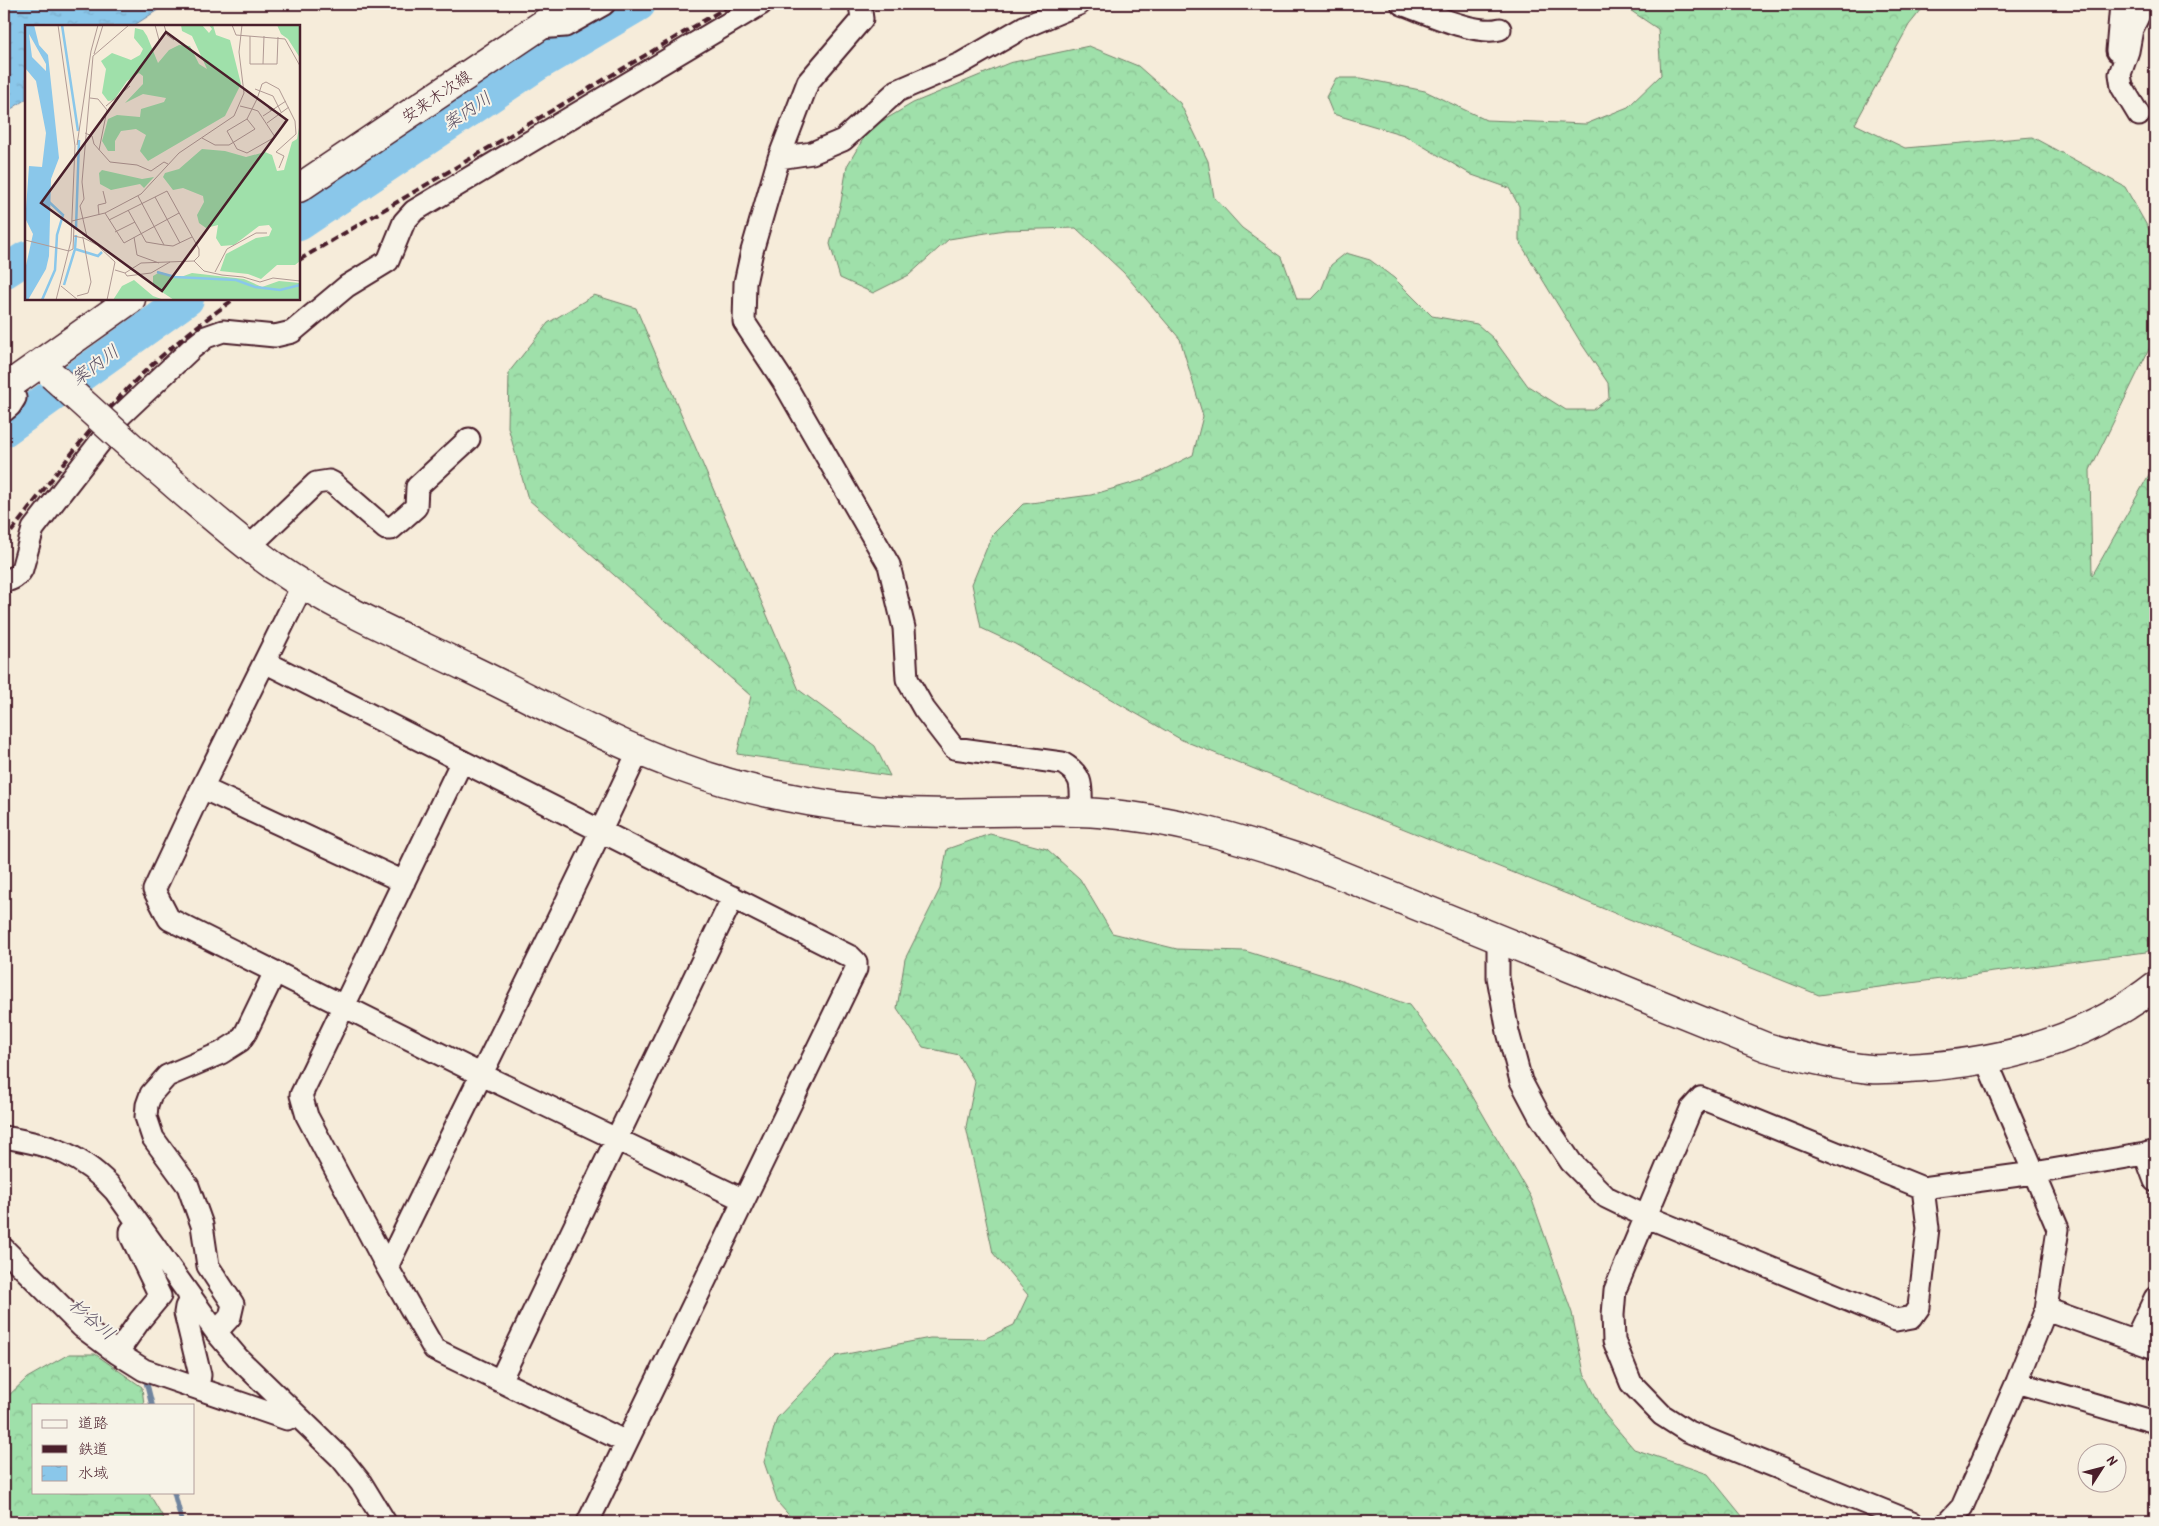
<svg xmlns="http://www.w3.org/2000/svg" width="2159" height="1526" viewBox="0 0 2159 1526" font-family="'Patrick Hand','Klee One',sans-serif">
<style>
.forest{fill:url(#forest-crowns);stroke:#74806a}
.water{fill:url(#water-ripples);stroke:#70849e}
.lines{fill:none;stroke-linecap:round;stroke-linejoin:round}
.stream{stroke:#70849e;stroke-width:5.5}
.river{stroke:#8ac7ea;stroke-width:34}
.street-casing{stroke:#4a1f2b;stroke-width:25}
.secondary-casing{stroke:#4a1f2b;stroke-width:31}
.primary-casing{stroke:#4a1f2b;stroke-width:31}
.street{stroke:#f7f3e8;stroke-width:21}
.secondary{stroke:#f7f3e8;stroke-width:28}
.primary{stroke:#f7f3e8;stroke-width:28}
.rail{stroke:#4a1f2b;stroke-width:4;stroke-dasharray:8 4;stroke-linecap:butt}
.secondary-bridge-casing{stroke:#4a1f2b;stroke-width:31;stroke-linecap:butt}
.secondary-bridge{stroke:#f7f3e8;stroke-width:28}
.labels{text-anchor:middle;stroke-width:4;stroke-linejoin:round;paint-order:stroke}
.street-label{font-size:16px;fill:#4a1f2b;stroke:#f7f3e8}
.water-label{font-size:18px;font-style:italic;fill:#5d5164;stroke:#f7f3e8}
.inset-river{fill:none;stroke:#8ac7ea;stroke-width:2.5}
.inset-road{fill:none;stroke:#b19a94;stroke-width:1}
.view{fill:#4a1f2b;fill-opacity:0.15;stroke:#4a1f2b;stroke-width:2.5}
.inset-edge{fill:none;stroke:#4a1f2b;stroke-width:2.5}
</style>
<defs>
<pattern id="forest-crowns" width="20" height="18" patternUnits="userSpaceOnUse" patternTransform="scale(1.25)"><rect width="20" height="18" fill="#9fe0aa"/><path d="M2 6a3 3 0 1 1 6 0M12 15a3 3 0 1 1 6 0" fill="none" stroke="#8ac092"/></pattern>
<pattern id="water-ripples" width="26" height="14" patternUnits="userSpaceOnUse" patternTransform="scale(1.25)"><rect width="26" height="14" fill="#8ac7ea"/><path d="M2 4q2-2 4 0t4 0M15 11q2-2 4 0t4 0" fill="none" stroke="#79aac9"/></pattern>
</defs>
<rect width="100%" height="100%" fill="#f6ecda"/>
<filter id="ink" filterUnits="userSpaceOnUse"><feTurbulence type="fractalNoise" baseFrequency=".02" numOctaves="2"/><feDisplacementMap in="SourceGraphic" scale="10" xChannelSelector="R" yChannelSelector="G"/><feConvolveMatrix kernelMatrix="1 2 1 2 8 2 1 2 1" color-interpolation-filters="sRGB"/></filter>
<g filter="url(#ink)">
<path class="forest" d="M1621 4H1926L1909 25 1855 124 1905 148 2032 137 2125 187 2155 240V337L2090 470 2092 576 2155 464V947L2146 952 1819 995 1182 740 1015 644 981 628 972 584 992 535 1023 504 1091 495 1143 480 1193 455 1203 416 1180 339 1124 273 1076 228 1005 230 949 239 909 275 873 293 840 278 830 244 841 202 847 166 869 129 913 103 1009 63 1089 46 1138 66 1180 103 1208 161 1214 197 1242 228 1282 257 1297 299H1311L1322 288 1331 265 1346 253 1370 260 1394 278 1432 316 1477 324 1493 338 1528 386 1566 410H1593L1609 398 1608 383 1583 346 1519 241V206L1509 188 1472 175 1404 135 1333 114 1326 97 1336 78H1361L1425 91 1486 120 1586 124 1628 107 1661 75 1658 29Z
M594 295 636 308 799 690 875 746 890 776 737 754 751 696 528 499 508 427 509 372 548 323Z
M990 834 1047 849 1080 879 1112 933 1177 949 1245 951 1336 979 1409 1005 1455 1066 1531 1197 1572 1313 1584 1373 1605 1415 1634 1449 1708 1474 1747 1522H795L778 1503 764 1462 777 1418 836 1356 930 1338 984 1339 1014 1325 1028 1295 993 1253 966 1127 975 1082 959 1055 923 1047 897 1008 905 959 940 889 947 849Z
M69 1354H95L142 1387 144 1405H34V1492H150V1495L166 1522H4V1400L27 1378Z"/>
<path class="water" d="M4 4H167L133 26H26V99L4 114Z"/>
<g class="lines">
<path class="stream" d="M142 1378 146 1381 152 1405
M174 1492 182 1522"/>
<path class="river" d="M299 224 539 63 639 4
M4 272 26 258
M4 430 187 299"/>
<g class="street-casing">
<path id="street" d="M860 4 862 19 808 82 779 158 752 251 745 283 744 322 783 381 889 565 904 628 907 679 924 709 954 748 1062 763C1085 776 1081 788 1081 812
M1402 4C1425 12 1476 36 1500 29
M538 28 565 26 604 4
M2117 51 2121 4
M2139 115 2122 87 2120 74 2128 51 2132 29 2144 4
M779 158 812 153 843 140 897 91 960 64 1024 27 1079 4
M4 411 10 406 15 398 9 386
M249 547 316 483 329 481 333 483 386 529H391L416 507 417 487 469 439
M4 581C12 580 18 576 22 569L33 529 121 415 191 349 206 337 223 331 275 336 292 332 347 286 388 261 404 222 414 211 761 4
M303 584 202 788 154 890 169 919 480 1074 744 1200
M265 662 851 957 856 962V969L588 1522
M202 788 404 882
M1498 939V977L1508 1032 1521 1081 1539 1115 1571 1162 1606 1197 1645 1216 1896 1320 1912 1317 1919 1307 1928 1228 1923 1188
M4 1137C51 1145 82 1154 115 1191L216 1332 238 1358 341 1458 361 1483 385 1522
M2145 1154 2155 1181
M4 1249 82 1327 117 1353 144 1370 287 1419 295 1414
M387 1267 307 1116 301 1095 462 761
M191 1298 186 1307 185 1313 200 1375 198 1388
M2046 1309 2155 1348
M216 1332 230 1317 233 1304 208 1266 202 1225 188 1186 153 1138 146 1117 147 1105 151 1094 167 1076 221 1053 240 1041 246 1032 275 972
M2135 1340 2155 1298
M117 1353 140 1320 160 1296 131 1236V1231L137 1224
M500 1381 733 897
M2017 1382 2155 1422
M626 1442 434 1349 387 1267C470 1095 558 924 639 750
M1912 1522 1687 1431 1662 1415 1631 1383 1614 1341 1613 1315 1615 1290 1691 1109 1701 1098 1923 1188 2034 1173 2145 1154 2155 1151
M1948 1522 1962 1507 2017 1382 2046 1309 2058 1229 1986 1060"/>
</g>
<g class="secondary-casing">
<path id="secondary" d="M137 452C182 490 226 531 274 566 334 608 404 637 470 669 537 701 608 741 677 766 737 788 799 802 863 809 934 817 1007 809 1078 812 1155 814 1229 835 1301 859L1766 1047C1800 1057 1835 1066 1870 1069 1887 1070 1906 1068 1923 1067 2006 1061 2089 1038 2155 986"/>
</g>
<g class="primary-casing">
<path id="primary" d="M299 188 573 4
M4 389 131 299"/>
</g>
<use href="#street" class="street"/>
<use href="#secondary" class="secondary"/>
<use href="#primary" class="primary"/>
<path class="rail" d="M299 260 732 4
M4 541C45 489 88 428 134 382 166 350 198 325 234 299"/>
<g class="secondary-bridge-casing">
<path id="secondary-bridge" d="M52 375 137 452"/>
</g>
<use href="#secondary-bridge" class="secondary-bridge"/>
</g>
</g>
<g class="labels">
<g class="street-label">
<text transform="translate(436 96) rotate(-34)" y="6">安来木次線</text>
</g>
<g class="water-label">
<text transform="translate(467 111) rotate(-34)" y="6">案内川</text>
<text transform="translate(95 365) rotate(-36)" y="6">案内川</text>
<text transform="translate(92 1319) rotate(40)" y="6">杉谷川</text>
</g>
</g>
<g transform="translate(25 25)">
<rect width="275" height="275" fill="#f6ecda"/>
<path d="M156 0H177L184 8 187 4 184 0H188L191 10 205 15 216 59 200 91 123 136 115 126 121 110 111 104 96 106 90 116V126H83L77 116 83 94 92 90 115 92 116 84 139 77 141 73 118 69 100 78 118 59V51L114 48 102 56 89 75 83 76 77 68 81 44 76 36 87 28 106 35 115 30 118 24 109 13 110 3 118 5 122 11 133 38 144 25 154 20 165 21 174 39 182 44 167 11 157 6ZM252 0H275V33L263 14 256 9ZM275 97V236L270 240H252L236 254 223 249 195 246 201 229 231 213 244 211 247 204 244 200 234 201 209 220 196 221 191 213 193 200 181 203 174 198 172 190 179 177 178 171 158 163 148 165 138 152 140 148 154 144 177 124 200 126 221 132 240 127 247 130 252 146 259 145 267 117 272 114ZM77 145 117 154 129 152 119 163 115 159 86 165 75 159 74 148ZM135 247 153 253 167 248 219 254 237 262 254 256 275 258V275H149L128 261V251ZM109 255 128 271 139 275H88L97 261Z" fill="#9fe0aa"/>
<path d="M0 0H9L14 20 23 30 34 133 26 154 24 231 21 244 3 275H0V245L8 209 1 195 0 198 4 141 17 142 21 108 11 56 0 43ZM4 9 21 39V46L7 32Z" fill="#8ac7ea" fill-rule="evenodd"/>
<path class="inset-river" d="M37 0 53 106M51 203 54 115M50 224 73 231 77 227M132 247 150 252 211 255 230 262 255 265 275 260M39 260 50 224 51 210M17 275 30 245 32 210 38 190 23 176"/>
<path class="inset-road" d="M130 0 134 15M139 0 142 10 149 15M207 0 211 10 260 14 275 41M225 11V39H252L253 12M69 29 78 0M238 39 239 11M230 64 248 71 256 87M65 73 73 74 82 85 74 125M232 74 240 78 246 86M81 81 105 61M215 81 227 84 233 86 250 112 222 128 212 124 202 106 222 94 232 74 237 59 241 57 254 64 270 96 271 109 251 127 259 131 254 143M238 91 261 76M242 98 264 82M60 108 67 111 69 119 85 137 112 140 126 146 139 137 143 139M177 113 190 120H204L230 104 222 94M52 120 66 26 73 0M113 171 139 220 148 221 167 212M130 172 155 218M103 185 121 217 139 220M80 188 99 218 154 188M74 190 73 180 81 178 78 166M84 195 142 166 174 224V231L169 236M47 196 80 188 116 169 154 128 209 91 219 68 214 27 217 0M90 207 110 197M49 211 58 213 66 257 63 268 52 271M57 212 72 220 90 237 82 275M62 212 55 181 59 174 57 157 68 31 104 0M109 212 112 230 134 238M0 215 44 226M44 226 48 224 49 201M90 245 100 248 116 238 169 236 179 246 197 250 218 252 235 257 248 253 275 256M190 247 202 224 231 208H242M100 248 102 251 126 248 145 237M36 261 53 275M31 275 46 216 50 121 33 0"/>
<path class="view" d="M141 7 262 95 137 266 16 178Z"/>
<rect width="275" height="275" class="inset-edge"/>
</g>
<rect width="2159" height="1526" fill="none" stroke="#f7f3e8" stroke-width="20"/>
<rect x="10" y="10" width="2139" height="1506" fill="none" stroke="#4a1f2b" stroke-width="2" filter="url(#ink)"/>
<rect x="32" y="1404" width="162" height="90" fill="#f7f3e8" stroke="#b29e9c"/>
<rect x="42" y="1420" width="25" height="8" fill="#f7f3e8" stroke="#b29e9c"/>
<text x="78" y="1428" font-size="15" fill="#4a1f2b">道路</text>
<rect x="42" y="1445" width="25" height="8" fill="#4a1f2b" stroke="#b29e9c"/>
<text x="78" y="1454" font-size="15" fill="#4a1f2b">鉄道</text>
<rect x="42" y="1466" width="25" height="15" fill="url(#water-ripples)" stroke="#b29e9c"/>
<text x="78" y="1478" font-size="15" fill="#4a1f2b">水域</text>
<g transform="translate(2102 1468) rotate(54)"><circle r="24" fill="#f7f3e8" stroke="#b29e9c"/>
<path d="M0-4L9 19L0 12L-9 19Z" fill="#4a1f2b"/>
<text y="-8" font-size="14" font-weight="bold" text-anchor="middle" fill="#4a1f2b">N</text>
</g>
</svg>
